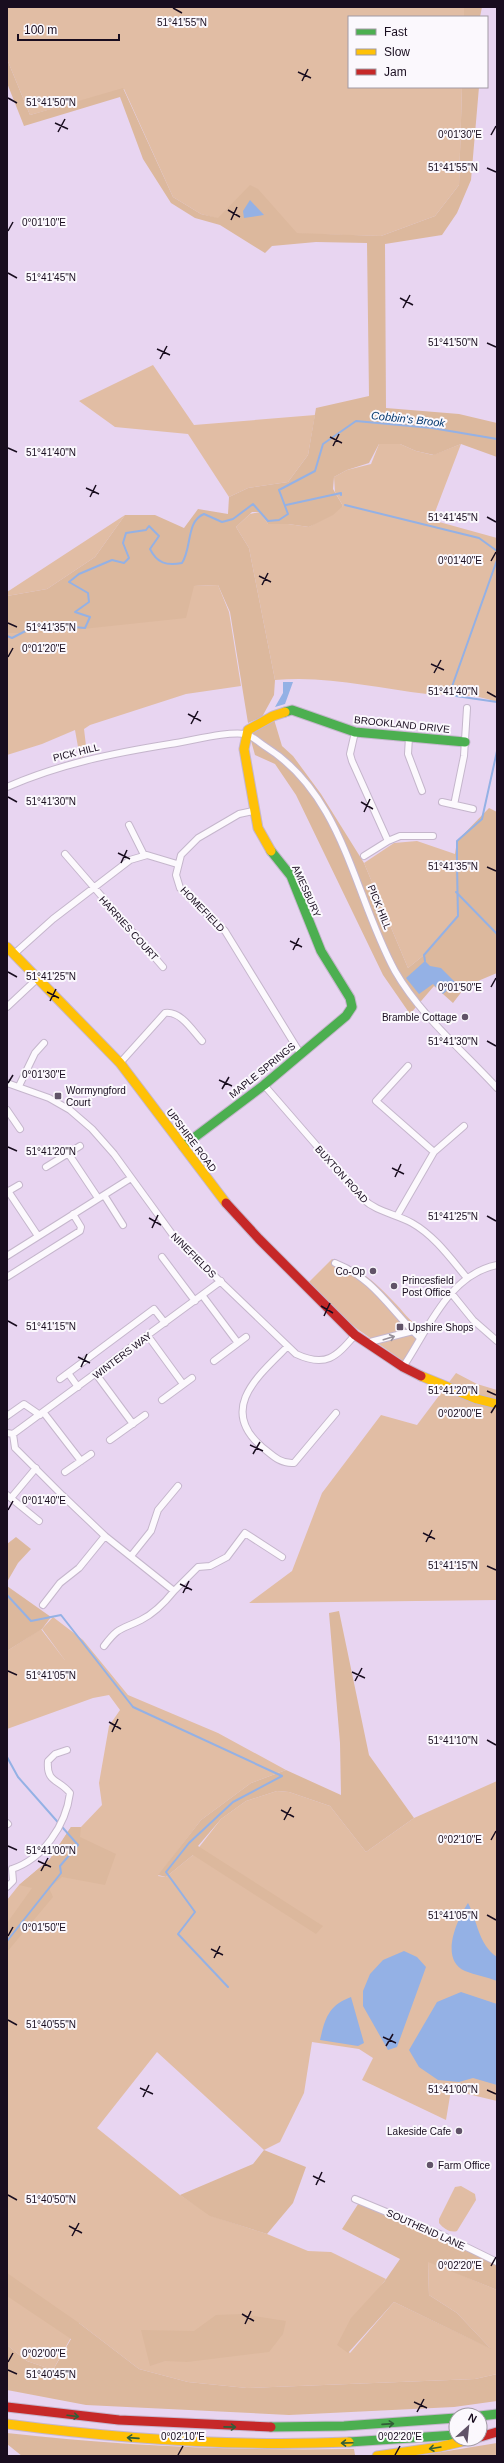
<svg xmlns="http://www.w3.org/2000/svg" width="504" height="2463" viewBox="0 0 504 2463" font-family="Helvetica,sans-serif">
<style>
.green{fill:#e1bda4}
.forest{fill:#dcb89d}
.water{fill:#94b1e5}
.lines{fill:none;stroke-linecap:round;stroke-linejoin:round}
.stream{stroke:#94b1e5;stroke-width:2}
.street-casing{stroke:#c5b6cc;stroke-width:8}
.fast-casing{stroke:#c5b6cc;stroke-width:11}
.slow-casing{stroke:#c5b6cc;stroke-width:11}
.jam-casing{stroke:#c5b6cc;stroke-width:11}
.street{stroke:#fcf9fd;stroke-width:6}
.fast{stroke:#4caf50;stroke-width:9}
.slow{stroke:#ffc107;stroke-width:9}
.jam{stroke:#c62828;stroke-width:9}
.oneway{stroke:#968f99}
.oneway2{stroke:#325e38}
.ticks{fill:none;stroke:#190d1f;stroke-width:1.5}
.poi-dot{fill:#615368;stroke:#fbf8fd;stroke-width:1.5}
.labels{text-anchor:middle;stroke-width:4;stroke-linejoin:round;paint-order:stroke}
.street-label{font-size:10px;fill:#190d1f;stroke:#fbf8fd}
.poi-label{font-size:10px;fill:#190d1f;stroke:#fbf8fd;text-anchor:start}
.water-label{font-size:11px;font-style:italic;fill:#02386f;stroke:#fbf8fd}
.ticks-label{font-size:10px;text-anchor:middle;fill:#190d1f;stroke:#fbf8fd;stroke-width:4;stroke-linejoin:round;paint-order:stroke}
</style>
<rect width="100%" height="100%" fill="#e8d5f1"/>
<path class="green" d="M7 7H464V17H349V87H462L459 185 435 216 381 236 270 233 201 214 173 197 124 89 30 115 7 59Z
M153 365 194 425 315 415 308 455 288 482 248 488 229 497 188 434 115 427 79 401Z
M379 444H400L416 451 433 455 461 444 432 520 497 538V702C474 693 452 696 427 694 376 688 326 675 275 680L249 548 236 527 250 514 260 512 268 524H288L309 527 343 506 335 492 334 477 347 470 371 464Z
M125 515 95 557 47 589 7 596V592Z
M218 585 229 612 241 686 186 694 90 725 84 729 87 754 80 758 75 730 42 744 7 755V633H45L194 586Z
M417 841 455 854 458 916 424 955 408 968 364 863 394 843Z
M332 1259C359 1268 374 1281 393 1301 403 1311 410 1322 422 1329L406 1363 356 1328 305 1286Z
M456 1373 477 1384 497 1390V1600L249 1603 292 1571 322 1493 381 1415 417 1425Z
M53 1617 83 1640 128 1695 218 1733 286 1770 251 1783 201 1820 158 1876 166 1877 193 1855 221 1819 246 1801 277 1791 289 1792 330 1806 366 1852 414 1818 497 1781V2101L451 2090 446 2120 362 2080 373 2058 359 2049 312 2042 304 2093 280 2142 264 2150 157 2052 97 2128 180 2195 212 2216 267 2234 308 2251 331 2252 386 2279 339 2344 350 2353 394 2302 490 2348 457 2313 429 2295 428 2261 497 2290V2374L475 2379 247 2388 188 2382 139 2369 79 2323 53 2370 27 2361 7 2345V1900L19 1885 50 1859 71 1827H81L102 1805 99 1783 109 1726 120 1710 109 1695 93 1698 7 1729V1651L41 1629 67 1663 42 1629Z
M461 2186 475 2194 476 2200 457 2231C450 2233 444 2229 439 2223V2219L455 2187Z"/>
<path class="forest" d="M464 7H482L480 17H464Z
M7 59 30 115 123 88 173 197 201 214 218 218 250 185 258 189 297 233 381 236 435 216 459 185 462 87H479L471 180 457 213 442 235 385 244 386 408 459 414 497 423V457L461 444 434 455 416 451 400 444H379L369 463 347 470 334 477 333 489 343 506 333 515 309 527 288 524H268L260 512H252L236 527 249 548 275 680 274 695 262 717 248 723 230 612 218 585 194 586 186 618 45 633H7V596L47 589 95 557 125 515H155L184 528 198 509 228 514 229 497 248 488 288 482 308 455 316 408 369 396 367 243 316 242 272 246 265 253 220 225 195 218 171 203 143 159 120 97 24 126 7 83Z
M273 716 282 746 293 756 321 794 364 863 408 968 424 955 457 916 455 854 457 841 489 808 497 812V973L466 986 453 1003 434 986 410 1014 383 975 296 795 275 764 255 755 248 730Z
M16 1537 31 1549 18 1563 7 1582V1544Z
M7 1586 51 1617 42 1629 7 1651Z
M339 1611 369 1755 414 1818 366 1852 330 1806 289 1792 277 1791 246 1801 221 1819 198 1846 323 1926 316 1934 193 1855 166 1877 158 1875 201 1820 251 1783 286 1770 341 1795 340 1743 329 1613Z
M71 1827H81L80 1837 116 1854 105 1885 62 1877 49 1888 53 1897 7 1952V1923L32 1888 19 1885 50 1859Z
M264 2150 306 2167 293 2203 267 2234 210 2216 180 2195 253 2164Z
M362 2198 497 2260V2290L428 2262 429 2295 457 2313 491 2349 394 2302 348 2353 337 2345 351 2318 384 2282 400 2259 342 2229Z
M7 2273 79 2323 139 2369 188 2382 247 2388 475 2379 497 2374V2401L454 2407 289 2415 86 2405 7 2390V2345L27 2361 53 2370 71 2339 7 2296Z
M242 2314 286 2321 283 2334 269 2352 187 2362 165 2361 150 2366 141 2330 194 2331 216 2315Z
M7 2433C122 2446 238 2451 354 2449L355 2455 22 2456 7 2444Z
M497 2443V2456H417Z"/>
<path class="water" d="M250 200 264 215 244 218 243 211Z
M283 682H293L285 704 275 707 283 693Z
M425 961 430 966 441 968 456 983 443 994 433 984 419 994 406 978Z
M468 1903C478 1922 478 1944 497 1957V1981C487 1977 475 1975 465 1971 439 1960 457 1919 468 1903Z
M404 1951 417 1957 426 1967 397 2047 388 2050 363 2006V1991L370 1974 383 1960Z
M461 1992 497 2004V2085L473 2078 459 2082 438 2080 419 2067 409 2050 437 2002Z
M351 1997 364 2043 358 2046 320 2040C325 2018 329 2005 351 1997Z"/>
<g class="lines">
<path class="stream" d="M286 505 341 493V495
M345 505 479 538 497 551
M497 560 449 695 497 702
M7 636 12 638 39 624 85 628 90 617 75 612 89 602 88 593 69 582 79 574 112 560 124 563 129 558 123 543 126 533 146 530 149 526 159 536 150 549C157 563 166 566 182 563 192 548 186 521 204 514L222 522 233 519 253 504 268 521 279 520 288 514 279 490 315 471 323 444 356 421 432 428 497 439
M436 861 457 865V841L482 819 497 751
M456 892 497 934
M425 961 424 955 458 916 457 865
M7 1595 31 1621 61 1615 133 1707 282 1776 233 1802 189 1843 166 1872 195 1912 178 1934 228 1987
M7 1757 18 1777 78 1845 60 1866 61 1873 7 1941"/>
<g class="street-casing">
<path id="street" d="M355 732 350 754 352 761 388 841 364 856
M409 737 408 754 422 791
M7 787C59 764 114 753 170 744 192 741 225 731 246 734 252 736 260 743 266 747 344 796 354 896 395 971 420 1015 463 1051 497 1088
M442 802 473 809
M454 805 464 756 467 708
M253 811 239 814 198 838 181 855 176 875 180 888 225 931 300 1053
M129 825 144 855
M388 841 400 836H433
M65 854 163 967
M14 954 53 919 130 860 147 855 177 864
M7 1007 38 978
M120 1063 165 1013C181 1011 192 1030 202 1041
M408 1066 376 1101 434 1152
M7 1083 49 1098 70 1110 92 1129 114 1154 175 1238 296 1354C326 1368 336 1357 355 1335
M264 1085 363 1199C377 1212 396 1214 412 1223 435 1236 451 1259 467 1278
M19 1086 35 1053 44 1043
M7 1110 20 1129
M68 1153 98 1198
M46 1167 80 1146
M8 1191 38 1236
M7 1192 19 1185
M104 1195 123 1225
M397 1216 434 1152 464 1126
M7 1256 131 1178
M162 1257 195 1301
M335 1263C374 1278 391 1311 420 1338
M7 1277 80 1231 81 1227 73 1214
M452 1294 473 1320 497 1341
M202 1295 238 1343
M148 1336 183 1384
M366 1343 413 1331
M287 1347C258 1376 218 1409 262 1447 272 1455 280 1464 294 1463L336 1413
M214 1361 246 1337
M403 1367C428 1330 448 1275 497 1265
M68 1373 78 1387
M96 1374 133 1424
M60 1379 154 1309 165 1323
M162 1400 192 1378
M44 1413 81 1461
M7 1416 24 1404 40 1415
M7 1433 13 1434 221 1281
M13 1434 15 1448 62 1495 105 1536 174 1591C166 1601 153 1614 141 1620 121 1630 119 1626 104 1646
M110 1440 145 1415
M65 1472 91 1454
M7 1495 39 1521
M11 1498 36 1468
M131 1556 151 1531 158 1510 178 1486
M174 1591 198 1567 210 1566 227 1557 245 1533 282 1557
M43 1605 60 1583 79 1568 105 1536
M7 1823 8 1824
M12 1869C43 1859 66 1825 70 1793 59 1779 46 1783 48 1761L55 1754 67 1750
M7 1887 13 1881 12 1869
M355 2199 442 2235 497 2262"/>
</g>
<g class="fast-casing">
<path id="fast" d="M285 712 292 710 355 732 465 742
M183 1146 264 1085 346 1016 352 1007 350 998 321 951 291 876 271 851
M480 2416 497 2414
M271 2427 344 2426 456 2418
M349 2442 456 2435"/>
</g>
<g class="slow-casing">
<path id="slow" d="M271 851 258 828 244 749 248 730 273 716 285 712
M7 947 120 1063 226 1203
M421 1376 477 1399 497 1404
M7 2424C120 2439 234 2447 349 2442
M377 2456 439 2447 473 2439"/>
</g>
<g class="jam-casing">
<path id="jam" d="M226 1203 259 1239 355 1335 403 1367 421 1376
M7 2407 119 2420 271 2427
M480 2437 497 2432"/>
</g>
<use href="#street" class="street"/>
<use href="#fast" class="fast"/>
<use href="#slow" class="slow"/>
<use href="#jam" class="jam"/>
</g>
<defs><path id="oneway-shaft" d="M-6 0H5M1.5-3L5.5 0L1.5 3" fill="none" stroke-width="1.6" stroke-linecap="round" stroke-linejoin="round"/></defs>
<use class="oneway" href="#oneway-shaft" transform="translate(389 1338) rotate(-17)"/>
<g class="oneway2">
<use href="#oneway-shaft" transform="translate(73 2416) rotate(7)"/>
<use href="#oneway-shaft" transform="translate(388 2424) rotate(-4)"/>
<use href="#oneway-shaft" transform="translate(230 2427) rotate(1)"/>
<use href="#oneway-shaft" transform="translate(133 2438) rotate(-176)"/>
<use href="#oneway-shaft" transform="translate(347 2443) rotate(178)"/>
<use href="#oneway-shaft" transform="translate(435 2448) rotate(171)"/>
</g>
<path class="ticks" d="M173 8 182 13M298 72 311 78M302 81 308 69M8 98 17 103M55 123 68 129M58 132 65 119M491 135 496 126M487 168 496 172M228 210 240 217M231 220 237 207M8 231 13 222M8 273 17 278M400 298 413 305M403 308 410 295M487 343 496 347M157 349 170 355M160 359 167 346M330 437 342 443M333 446 339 434M8 448 17 452M86 488 99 494M90 497 96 485M487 517 496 522M491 561 496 552M259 576 271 582M262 585 268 573M8 623 17 627M8 657 13 648M431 664 444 670M434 673 441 660M487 692 496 697M188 714 201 721M191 724 198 711M8 797 17 802M361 802 373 809M364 812 370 799M118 853 130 859M121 863 127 850M487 867 496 871M290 941 302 947M293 950 299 938M8 972 17 977M491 987 496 978M47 992 59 998M50 1001 56 989M487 1041 496 1046M219 1080 232 1086M8 1083 13 1075M222 1089 229 1077M8 1147 17 1151M392 1168 404 1174M395 1177 401 1164M487 1216 496 1221M149 1218 161 1225M152 1228 158 1215M321 1306 333 1313M324 1316 330 1303M8 1321 17 1326M78 1357 90 1363M81 1367 87 1354M487 1391 496 1395M491 1413 496 1405M250 1445 263 1451M253 1454 260 1442M8 1510 13 1501M423 1533 435 1539M426 1542 432 1530M487 1566 496 1570M180 1584 192 1590M183 1593 189 1581M8 1671 17 1675M352 1672 365 1678M355 1681 362 1668M109 1722 121 1729M112 1732 118 1719M487 1740 496 1745M281 1810 294 1817M284 1820 291 1807M491 1840 496 1831M8 1846 17 1850M38 1861 51 1867M41 1871 48 1858M487 1915 496 1920M8 1936 13 1927M211 1949 223 1955M214 1958 220 1946M8 2020 17 2025M383 2037 396 2043M386 2046 393 2034M140 2088 153 2094M487 2090 496 2094M143 2097 149 2085M313 2176 325 2182M316 2185 322 2172M8 2195 17 2200M69 2226 82 2233M72 2236 79 2223M491 2266 496 2257M242 2314 254 2321M245 2324 251 2311M8 2362 13 2353M8 2370 17 2374M414 2402 427 2408M417 2412 424 2399M178 2455 183 2446M395 2455 400 2446"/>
<g class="poi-dot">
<circle cx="465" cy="1017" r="4"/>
<rect x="54" y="1092" width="8" height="8" rx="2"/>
<circle cx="373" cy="1271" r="4"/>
<circle cx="394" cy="1286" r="4"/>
<rect x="396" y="1323" width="8" height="8" rx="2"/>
<circle cx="459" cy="2131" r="4"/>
<circle cx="430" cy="2165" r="4"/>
</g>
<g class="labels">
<g class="street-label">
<text transform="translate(402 724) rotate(6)" y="4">BROOKLAND DRIVE</text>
<text transform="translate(76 752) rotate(-14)" y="4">PICK HILL</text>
<text transform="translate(307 891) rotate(66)" y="4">AMESBURY</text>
<text transform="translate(380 907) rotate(68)" y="4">PICK HILL</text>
<text transform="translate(203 909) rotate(46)" y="4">HOMEFIELD</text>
<text transform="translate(129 928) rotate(48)" y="4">HARRIES COURT</text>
<text transform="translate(262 1070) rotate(-39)" y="4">MAPLE SPRINGS</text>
<text transform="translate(192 1140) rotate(53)" y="4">UPSHIRE ROAD</text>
<text transform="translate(342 1174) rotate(48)" y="4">BUXTON ROAD</text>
<text transform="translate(194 1255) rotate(45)" y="4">NINEFIELDS</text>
<text transform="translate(122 1355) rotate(-37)" y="4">WINTERS WAY</text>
<text transform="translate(426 2229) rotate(24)" y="4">SOUTHEND LANE</text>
</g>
<g class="poi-label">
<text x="457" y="1021" text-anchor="end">Bramble Cottage</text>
<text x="66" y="1094">Wormyngford<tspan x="66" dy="12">Court</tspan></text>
<text x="365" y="1275" text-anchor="end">Co-Op</text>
<text x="402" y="1284">Princesfield<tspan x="402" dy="12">Post Office</tspan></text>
<text x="408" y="1331">Upshire Shops</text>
<text x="451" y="2135" text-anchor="end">Lakeside Cafe</text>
<text x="438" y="2169">Farm Office</text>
</g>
<g class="water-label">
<text transform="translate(408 419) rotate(6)" y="4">Cobbin's Brook</text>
</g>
</g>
<g class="ticks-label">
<text x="182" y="26">51°41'55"N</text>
<text x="51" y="106">51°41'50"N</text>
<text x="460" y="138">0°01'30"E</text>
<text x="453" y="171">51°41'55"N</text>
<text x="44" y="226">0°01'10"E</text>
<text x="51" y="281">51°41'45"N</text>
<text x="453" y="346">51°41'50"N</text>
<text x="51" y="456">51°41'40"N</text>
<text x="453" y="521">51°41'45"N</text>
<text x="460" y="564">0°01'40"E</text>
<text x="51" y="631">51°41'35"N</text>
<text x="44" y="652">0°01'20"E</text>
<text x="453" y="695">51°41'40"N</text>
<text x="51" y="805">51°41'30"N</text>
<text x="453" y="870">51°41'35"N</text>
<text x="51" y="980">51°41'25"N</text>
<text x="460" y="991">0°01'50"E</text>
<text x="453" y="1045">51°41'30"N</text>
<text x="44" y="1078">0°01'30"E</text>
<text x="51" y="1155">51°41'20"N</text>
<text x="453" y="1220">51°41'25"N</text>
<text x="51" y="1330">51°41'15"N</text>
<text x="453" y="1394">51°41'20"N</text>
<text x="460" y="1417">0°02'00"E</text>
<text x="44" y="1504">0°01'40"E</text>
<text x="453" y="1569">51°41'15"N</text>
<text x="51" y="1679">51°41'05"N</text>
<text x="453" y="1744">51°41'10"N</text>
<text x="460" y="1843">0°02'10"E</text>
<text x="51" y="1854">51°41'00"N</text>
<text x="453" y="1919">51°41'05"N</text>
<text x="44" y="1931">0°01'50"E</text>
<text x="51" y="2028">51°40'55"N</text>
<text x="453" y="2093">51°41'00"N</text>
<text x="51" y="2203">51°40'50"N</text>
<text x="460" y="2269">0°02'20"E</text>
<text x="44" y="2357">0°02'00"E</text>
<text x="51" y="2378">51°40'45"N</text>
<text x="183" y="2440">0°02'10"E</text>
<text x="400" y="2440">0°02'20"E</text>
</g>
<rect width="504" height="2463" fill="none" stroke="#190d1f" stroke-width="16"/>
<rect x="348" y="16" width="140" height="72" fill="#fbf8fd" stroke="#a19aa4"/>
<rect x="356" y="29" width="20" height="6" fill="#4caf50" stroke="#a19aa4"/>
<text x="384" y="36" font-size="12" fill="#190d1f">Fast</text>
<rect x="356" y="49" width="20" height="6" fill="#ffc107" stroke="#a19aa4"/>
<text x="384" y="56" font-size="12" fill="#190d1f">Slow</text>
<rect x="356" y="69" width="20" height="6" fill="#c62828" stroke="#a19aa4"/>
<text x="384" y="76" font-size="12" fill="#190d1f">Jam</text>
<g transform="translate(468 2427) rotate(27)"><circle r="19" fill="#fbf8fd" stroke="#a19aa4"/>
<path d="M0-3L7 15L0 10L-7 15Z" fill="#615368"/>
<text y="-6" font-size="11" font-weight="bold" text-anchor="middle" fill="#190d1f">N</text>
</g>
<path d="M18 34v6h101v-6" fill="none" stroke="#190d1f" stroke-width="2"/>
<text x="24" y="34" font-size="12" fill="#190d1f" stroke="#fbf8fd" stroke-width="3" paint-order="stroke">100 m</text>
</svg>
